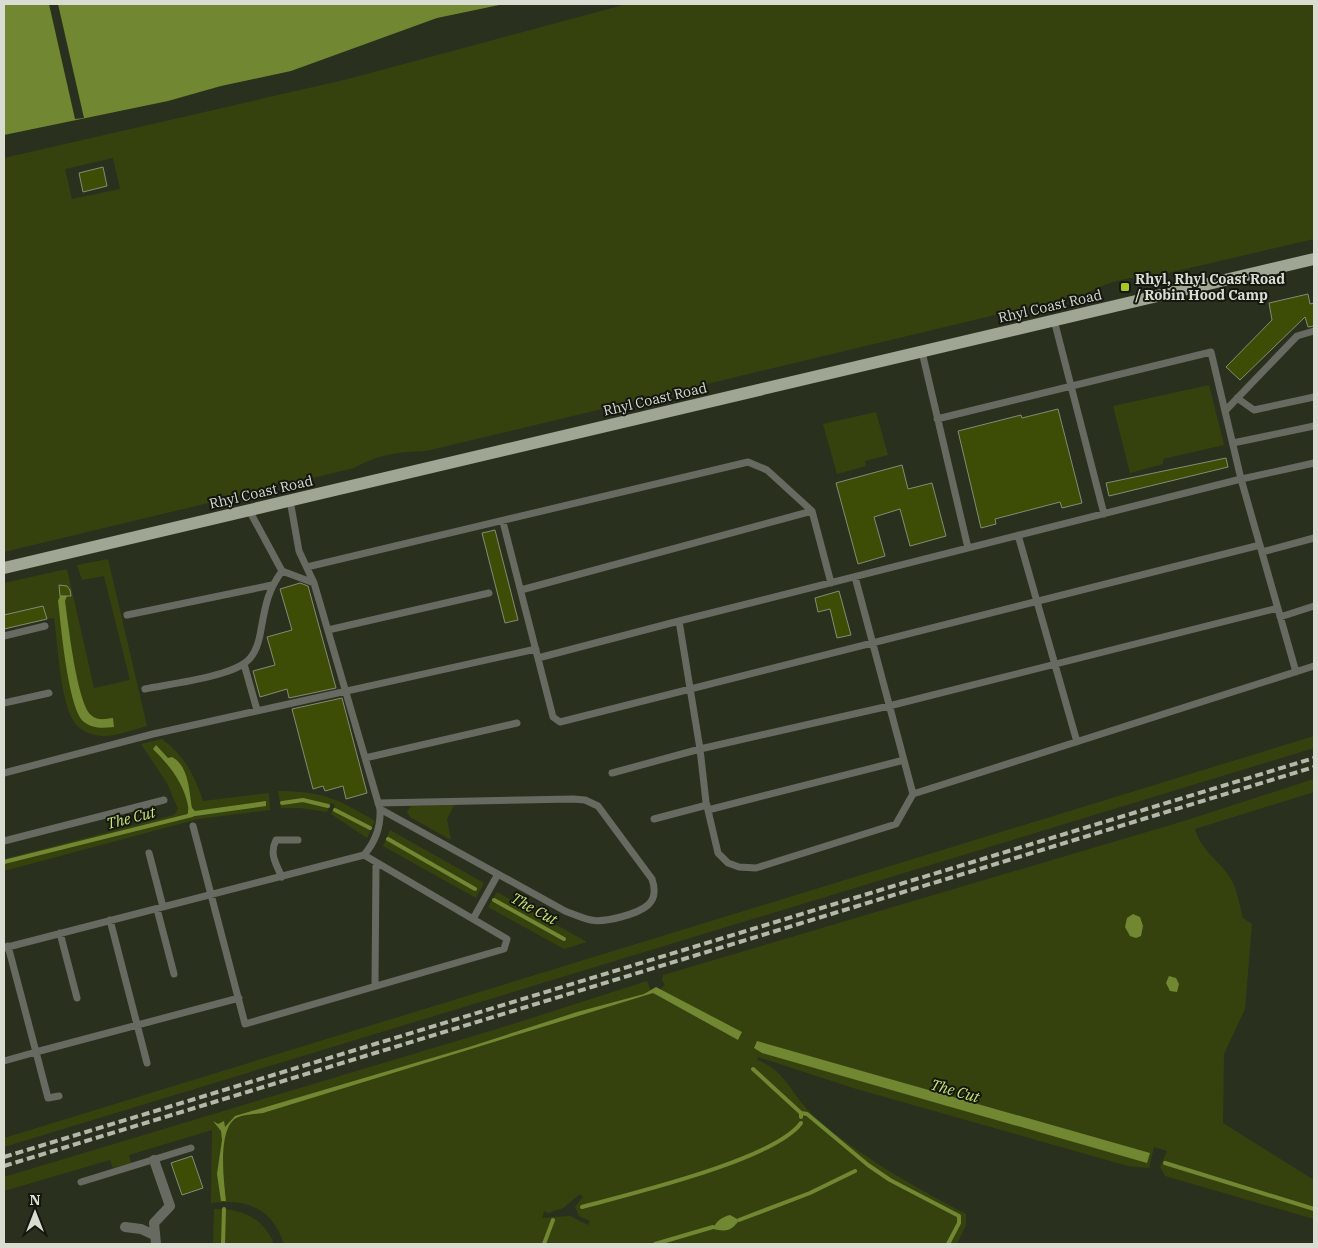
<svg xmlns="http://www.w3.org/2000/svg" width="1318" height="1248" viewBox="0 0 1318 1248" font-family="'IBM Plex Serif',serif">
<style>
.green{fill:#36420e;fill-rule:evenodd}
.water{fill:#718732}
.pier{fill:#2a301e}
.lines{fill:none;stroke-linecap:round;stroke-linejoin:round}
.stream{stroke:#718732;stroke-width:4}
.building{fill:#3e4d06;stroke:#848b76}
.service{stroke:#676a61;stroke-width:7}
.minor{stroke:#676a61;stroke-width:10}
.primary{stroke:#a0a694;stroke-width:12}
.rail{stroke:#b4b8ab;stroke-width:4;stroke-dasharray:8 4;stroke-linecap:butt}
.poi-dot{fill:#a5c823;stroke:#14170f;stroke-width:2}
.labels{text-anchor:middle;stroke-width:4;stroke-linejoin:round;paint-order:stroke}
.poi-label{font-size:14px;font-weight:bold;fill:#d9dcd1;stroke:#14170f;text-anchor:start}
.street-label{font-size:14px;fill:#d9dcd1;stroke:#14170f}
.water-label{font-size:15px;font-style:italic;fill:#c9e876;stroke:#14170f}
</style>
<rect width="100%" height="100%" fill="#2a301e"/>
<path class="green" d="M627 4H1314V239L1151 277C1127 276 1108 282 1087 293L426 451C397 452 380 454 354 468L4 552V158L348 79ZM113 158 120 189 72 199 65 169Z
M1209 385 1224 445 1163 459V464L1130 473 1113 406Z
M876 412 888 455 865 461 866 466 837 474 823 424Z
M108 559 147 726C131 730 111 739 95 735 86 733 77 728 73 720 60 698 58 645 54 618L47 619 43 606 4 615V583L67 569 94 688 130 680 104 576 82 580 77 565Z
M1314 736V748L4 1147V1138Z
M162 739C184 756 194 774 203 801L269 793 270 810 198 819 4 871V859L174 815 178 809 167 783 141 744Z
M1314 779V792L1195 829C1202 851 1214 856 1227 873 1237 886 1239 904 1243 918L1252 924 1245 1009 1224 1054 1223 1123 1314 1180V1219L1165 1176 1160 1167 1167 1151 1154 1147 1149 1168 1128 1166 853 1088 758 1057 757 1060C786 1070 791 1095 813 1115 855 1154 916 1188 966 1214V1225L957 1244H284C272 1207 247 1199 211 1203L212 1130 129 1155 131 1163 113 1168 110 1160 4 1191V1177L513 1024 647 981 651 991 658 996 738 1040 742 1032 660 990 665 985 662 980 663 975 1184 821ZM580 1194 583 1197 575 1207 579 1216 590 1221 588 1225 570 1216 542 1218 544 1211 548 1213 563 1208Z
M278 791C322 791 338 799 375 821L367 838 331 814 335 805 331 803 327 812 300 808H281Z
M454 805 447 819 451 840 410 817 407 812 411 806Z
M390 830 484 883 476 898 383 846Z
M497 892 587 942 564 949 488 907Z
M214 1209C242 1208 263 1218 274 1244H213Z"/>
<path class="water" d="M4 4H504L437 18 291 71 221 86 168 101 4 135Z
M60 596H67L65 601C68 622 77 703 91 715 97 721 105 719 113 718L114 727C103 728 93 729 84 722 68 709 61 624 58 601Z
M156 745 168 758 172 757C189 766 189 791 192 808L195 811 266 801V806L188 817C187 813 189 810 188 806 184 783 169 765 153 749Z
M1133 914 1140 917 1143 926 1141 936 1136 938 1130 936 1125 927 1127 918Z
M1169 976 1176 978 1179 984 1177 992 1170 991 1166 983Z
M656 987 742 1032 738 1040 653 993 263 1113C255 1114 242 1115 236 1118 217 1130 224 1182 226 1201H221L217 1174 222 1140 221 1131 213 1121 218 1124 224 1121 225 1127 235 1116 469 1047 577 1012 644 994Z
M757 1041 1150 1153 1147 1163 762 1053 754 1048Z
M730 1215 739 1220C732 1231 726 1232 713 1229 716 1221 722 1217 730 1215Z"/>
<path class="pier" d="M49 4H58L84 118 75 119Z"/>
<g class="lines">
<path class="stream" d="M282 803 303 800 328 806
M335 810 370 828
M388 839 475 889
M4 862 192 815
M494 900 564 939
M753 1069 801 1113V1117
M801 1113 807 1114 868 1165 890 1180 959 1216V1223L948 1244
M1165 1163 1314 1209
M582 1207C629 1194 774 1160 801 1123
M739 1220 810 1193 855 1171
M223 1244 224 1209
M544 1244 553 1220
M655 1244 713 1227"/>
</g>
<path class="building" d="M103 167 107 186 83 192 79 173Z
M1308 294 1310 304 1314 303V326L1308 327 1305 317 1240 380 1226 367 1272 320 1269 303Z
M1058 409 1082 503 1062 508 1060 502 995 519 996 524 981 528 958 431 1021 415 1022 418Z
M1226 458 1228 467 1109 496 1106 483Z
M902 465 908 489 932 483 946 536 910 546 900 509 874 517 885 556 858 564 836 483Z
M495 530 518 620 505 623 482 533Z
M300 583 308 586 336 688 289 698 287 689 260 697 253 671 275 665 267 637 292 630 280 589Z
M59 585 67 586 70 590 71 596H60Z
M839 591 851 635 837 638 830 609 818 612 815 598Z
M43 606 47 619 4 629V615Z
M342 698 367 793 346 799 343 786 325 791 323 786 313 789 292 709Z
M192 1156 203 1188 182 1195 171 1163Z"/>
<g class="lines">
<path class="service" d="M1054 320 1104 514
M922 352 968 548
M1237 398 1254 410 1314 397
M1225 411 1297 336 1314 331
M937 419 1211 352 1241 479 1296 672
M1233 443 1314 426
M1314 463 1237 480 679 621 700 749 706 802 718 853 728 863 739 867 756 868 896 824 913 794 1314 666
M249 510 282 571 314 583
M503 522 553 717 560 722 1260 545
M1018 535 1077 742
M1262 552 1314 538
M307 567 748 462 767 470 812 511 831 583
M855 577 913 794
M521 590 812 511
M127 615 272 585
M1280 617 1314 606
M328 630 489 593
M4 636 45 626
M538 658 679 621
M244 664 257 710
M145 689C169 684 228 677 246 662 254 656 258 645 260 635 265 609 266 593 282 571
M4 703 49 693
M365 758 517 723
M4 773 153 734 536 649
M612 773 700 749 889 706 1278 608
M378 803 573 799 585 800 598 806 652 879C655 888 656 898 648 905 638 914 604 923 591 920 582 918 573 914 565 911L380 809
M708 810 904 760
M654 819 707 805
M193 826 245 1024 504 949 507 939 364 855
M4 841 164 800
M149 853 163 907
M282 877C276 864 269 854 276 840H298
M157 909 174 974
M473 919 498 874
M110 920 147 1063
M60 933 77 998
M4 948 364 855C376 841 381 827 380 809L314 583 299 551 290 500
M375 986 376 862
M4 1061 36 1052 8 946
M59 1096 48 1098 36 1052 239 998
M81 1182 191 1148"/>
<path class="minor" d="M154 1160 170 1206 154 1223 156 1244
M125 1227 141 1229 154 1235"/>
<path class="primary" d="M4 568 1314 259"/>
<path class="rail" d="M4 1157 1314 758
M4 1166 1314 767"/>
</g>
<rect class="poi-dot" x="1120" y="282" width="10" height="10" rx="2.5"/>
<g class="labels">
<g class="poi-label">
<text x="1135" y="284">Rhyl, Rhyl Coast Road<tspan x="1135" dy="16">/ Robin Hood Camp</tspan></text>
</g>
<g class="street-label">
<text transform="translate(1050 306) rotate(-13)" y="5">Rhyl Coast Road</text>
<text transform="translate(655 399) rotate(-13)" y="5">Rhyl Coast Road</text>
<text transform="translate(261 492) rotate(-13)" y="5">Rhyl Coast Road</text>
</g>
<g class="water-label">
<text transform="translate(131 818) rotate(-14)" y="5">The Cut</text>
<text transform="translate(534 909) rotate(29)" y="5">The Cut</text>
<text transform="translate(955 1091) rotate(16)" y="5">The Cut</text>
</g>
</g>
<rect width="1318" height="1248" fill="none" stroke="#d9dcd1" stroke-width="10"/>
<g transform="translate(35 1213)" stroke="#14170f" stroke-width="4" paint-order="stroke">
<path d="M0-4L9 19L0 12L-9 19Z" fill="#d9dcd1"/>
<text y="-8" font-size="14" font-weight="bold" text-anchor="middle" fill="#d9dcd1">N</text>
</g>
</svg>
